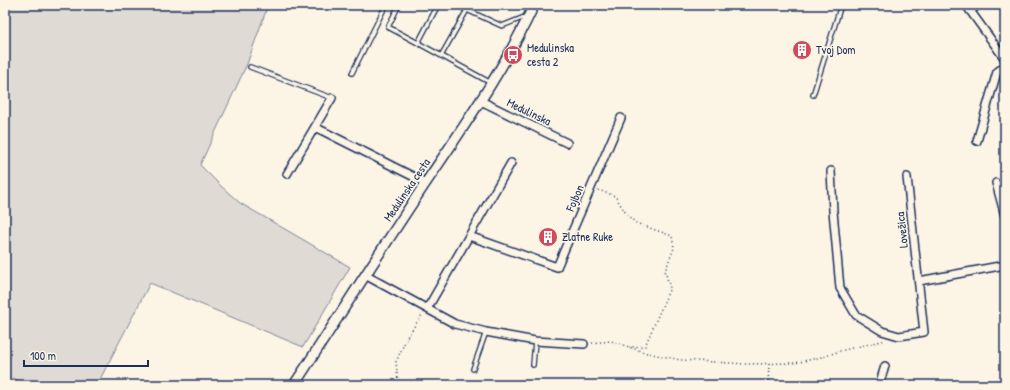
<svg xmlns="http://www.w3.org/2000/svg" width="1010" height="390" viewBox="0 0 1010 390" font-family="'Patrick Hand',sans-serif">
<style>
.green{fill:#dfdbd4;stroke:#7d8599}
.lines{fill:none;stroke-linecap:round;stroke-linejoin:round}
.lane-casing{stroke:#1b2f5e;stroke-width:6}
.street-casing{stroke:#1b2f5e;stroke-width:10}
.secondary-casing{stroke:#1b2f5e;stroke-width:12}
.path{stroke:#1b2f5e;stroke-width:1.5;stroke-dasharray:1 3;stroke-linecap:butt}
.lane{stroke:#fcf5e5;stroke-width:3.5}
.street{stroke:#fcf5e5;stroke-width:7}
.secondary{stroke:#fcf5e5;stroke-width:9}
.labels{text-anchor:middle;stroke-width:3.5;stroke-linejoin:round;paint-order:stroke}
.poi-label{font-size:12px;fill:#1b2f5e;stroke:#fcf5e5;text-anchor:start}
.street-label{font-size:12px;fill:#1b2f5e;stroke:#fcf5e5}
</style>
<rect width="100%" height="100%" fill="#fcf5e5"/>
<filter id="ink" filterUnits="userSpaceOnUse"><feTurbulence type="fractalNoise" baseFrequency=".025" numOctaves="2"/><feDisplacementMap in="SourceGraphic" scale="8" xChannelSelector="R" yChannelSelector="G"/><feConvolveMatrix kernelMatrix="1 2 1 2 8 2 1 2 1" color-interpolation-filters="sRGB"/></filter>
<g filter="url(#ink)">
<path class="green" d="M5 5H268L247 64 200 165 222 187 240 203 350 267 303 347 150 283 97 385H28L13 378 9 385H5Z"/>
<g class="lines">
<g class="lane-casing">
<path id="lane" d="M399 5 388 27 418 43
M438 5 418 43 491 83
M456 5 502 26 527 16
M441 56 467 10
M250 67 332 98
M352 73 386 5
M813 95 841 5
M533 365 535 341
M473 369 486 332"/>
</g>
<g class="street-casing">
<path id="street" d="M966 5 1005 59
M970 11 978 5
M481 101 567 143
M315 127 426 183
M977 141 997 72 1005 66
M831 171 833 211 840 288 856 315 882 331 899 336 924 332 907 177
M287 174 332 98
M996 183 1005 216
M469 236 557 267 621 118
M365 275 455 324 486 332 535 341 584 344
M919 281 1005 265
M427 309 511 163
M879 385 885 366"/>
</g>
<g class="secondary-casing">
<path id="secondary" d="M294 385C338 318 381 250 425 184 464 126 505 68 534 5"/>
</g>
<path class="path" d="M598 190 615 196 627 215 636 223 672 236 674 248 665 271 670 288 645 346 629 347
M592 343 611 341 647 353 681 360 747 364 795 363 826 356 840 351 886 340
M401 385 398 381 396 362 407 337 422 315
M768 385 769 364"/>
<use href="#lane" class="lane"/>
<use href="#street" class="street"/>
<use href="#secondary" class="secondary"/>
</g>
</g>
<defs>
<g id="building-disc" transform="scale(1)"><circle r="9.5" fill="#d1495b" stroke="#fcf5e5"/><path d="M-4-6H4V6H1V3H-1V6H-4ZM-2.5-4.3h1.7v1.8h-1.7ZM.8-4.3h1.7v1.8H.8ZM-2.5-1h1.7V.8h-1.7ZM.8-1h1.7V.8H.8Z" fill="#fff"/></g>
<g id="bus-disc" transform="scale(1)"><circle r="9.5" fill="#d1495b" stroke="#fcf5e5"/><path d="M-5-6H5V4H4V6H2V4H-2V6H-4V4H-5ZM-3.5-4V0h7V-4ZM-3.5 1.2v1.5H-2V1.2ZM2 1.2v1.5H3.5V1.2Z" fill="#fff"/></g>
</defs>
<g fill-rule="evenodd">
<use href="#building-disc" x="802" y="50"/>
<use href="#bus-disc" x="513" y="55"/>
<use href="#building-disc" x="548" y="237"/>
</g>
<g class="labels">
<g class="poi-label">
<text x="527" y="52">Medulinska<tspan x="527" dy="14">cesta 2</tspan></text>
<text x="816" y="54">Tvoj Dom</text>
<text x="562" y="241">Zlatne Ruke</text>
</g>
<g class="street-label">
<text transform="translate(529 112) rotate(26)" y="4">Medulinska</text>
<text transform="translate(407 190) rotate(-56)" y="4">Medulinska cesta</text>
<text transform="translate(575 198) rotate(-67)" y="4">Fojbon</text>
<text transform="translate(902 230) rotate(-96)" y="4">Lovežica</text>
</g>
</g>
<rect width="1010" height="390" fill="none" stroke="#fcf5e5" stroke-width="20"/>
<rect x="10" y="10" width="990" height="370" fill="none" stroke="#1b2f5e" stroke-width="1.5" filter="url(#ink)"/>
<path d="M24 360v6h124v-6" fill="none" stroke="#1b2f5e" stroke-width="2"/>
<text x="30" y="360" font-size="12" fill="#1b2f5e" stroke="#fcf5e5" stroke-width="3" paint-order="stroke">100 m</text>
</svg>
